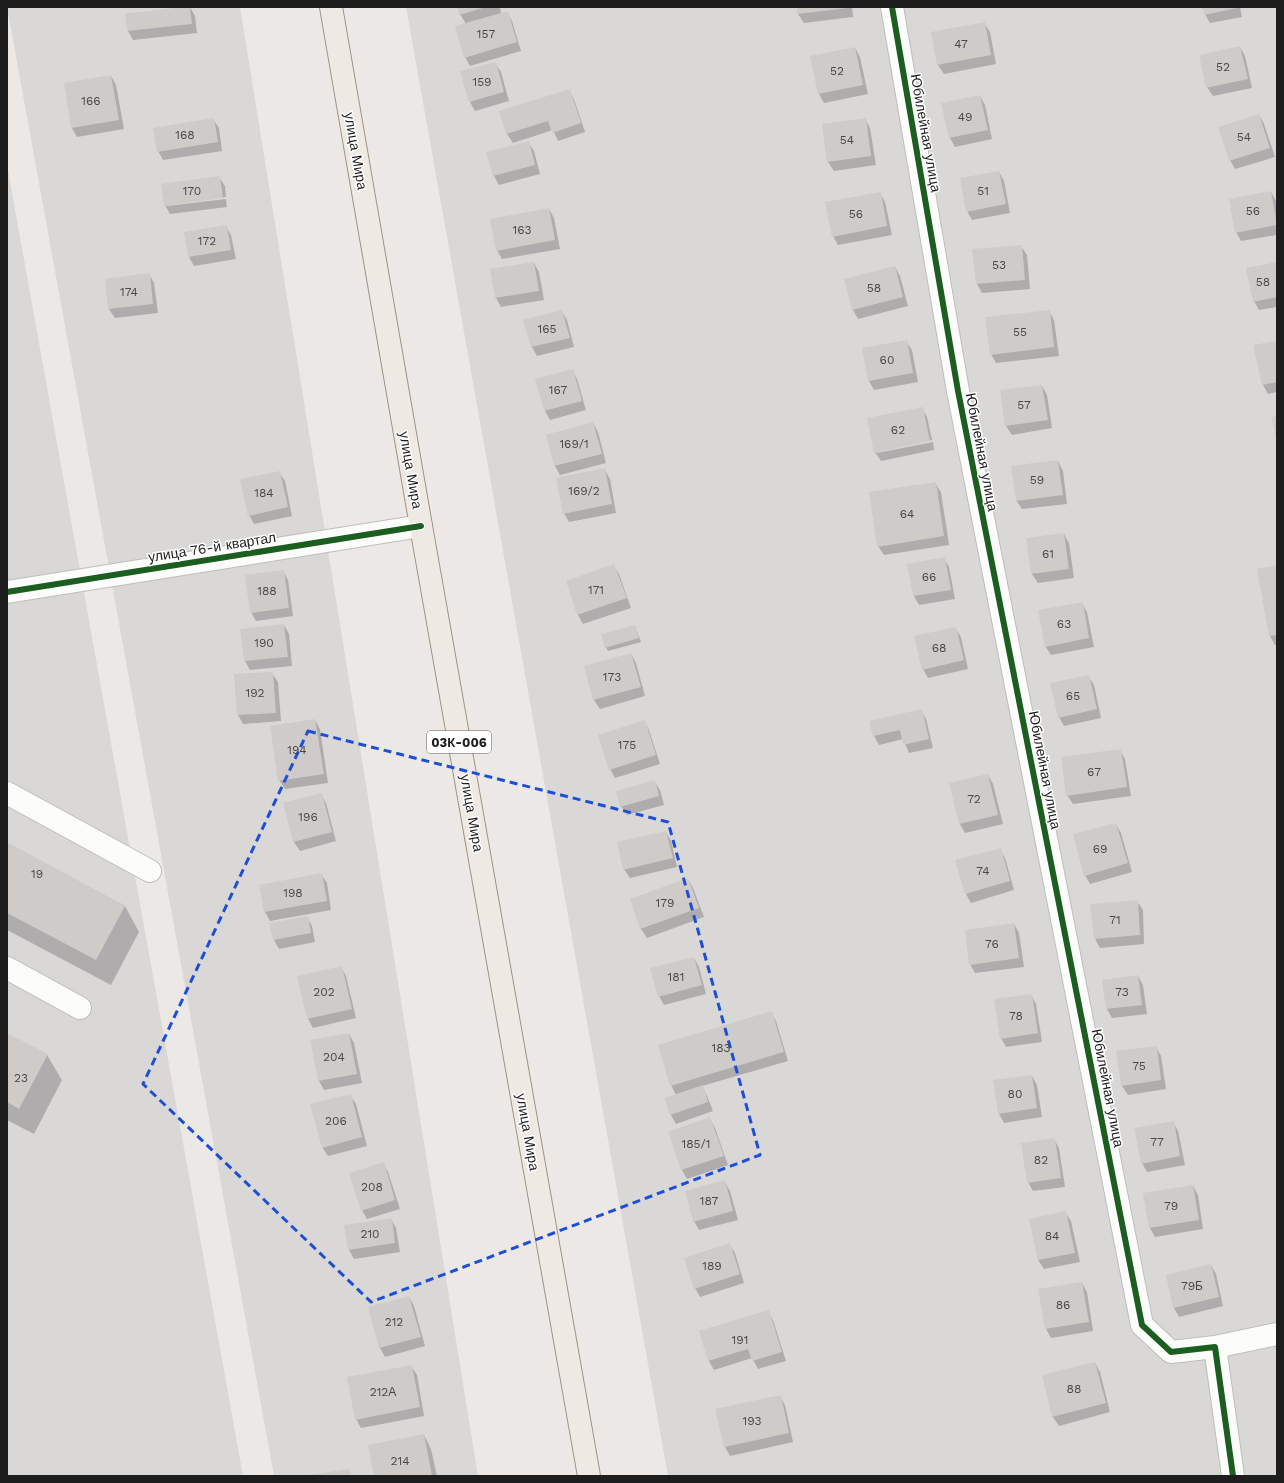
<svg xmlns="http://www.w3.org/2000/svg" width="1284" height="1483" viewBox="0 0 1284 1483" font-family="'Work Sans',sans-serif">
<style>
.residential{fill:#dad8d7}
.shadow{fill:#0003}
.building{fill:#cecbc8}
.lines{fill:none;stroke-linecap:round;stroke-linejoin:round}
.minor-casing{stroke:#bebdbc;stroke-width:24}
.major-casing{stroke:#9f9284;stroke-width:24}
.minor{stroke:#fcfcfb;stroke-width:22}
.major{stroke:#efe9e4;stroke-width:22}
.cycleway-casing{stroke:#fff;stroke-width:8}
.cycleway{stroke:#1b5e20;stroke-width:6}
.marked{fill:none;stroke:#1d4ed8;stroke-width:3;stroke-dasharray:8 5;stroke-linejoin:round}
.labels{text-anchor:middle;stroke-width:3;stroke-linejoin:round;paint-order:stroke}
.number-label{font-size:12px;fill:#494848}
.shield{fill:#fff;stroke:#616161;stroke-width:1}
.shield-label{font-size:13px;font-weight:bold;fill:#1d1d1d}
.street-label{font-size:14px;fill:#1d1d1d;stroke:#fff}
</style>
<rect width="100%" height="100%" fill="#ebe8e5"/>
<path class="residential" d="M7 7H240L478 1476H274Z
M406 7H1277V1476H668Z
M7 165 243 1476H7Z"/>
<path class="shadow" d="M190 7 195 16 197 33 133 40 128 31 126 14Z
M458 7H500L501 14 507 12 512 21 521 51 470 66 465 57 466 24 460 14Z
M798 7H852L853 17 804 23 798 14Z
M1203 7H1240L1242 17 1210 23 1205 14Z
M984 23 990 32 996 64 944 74 938 65 932 33Z
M1240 47 1245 56 1252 88 1213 96 1207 87Z
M855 48 860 57 868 94 824 103 819 94Z
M495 63 501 72 509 101 475 111 470 102Z
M111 76 116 85 124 129 77 137 72 128Z
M569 90 574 99 585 132 558 141 553 130 513 143 507 134 500 112Z
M980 96 985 105 992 139 955 147 950 138 942 104Z
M1259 115 1264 124 1275 157 1235 169 1230 160Z
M213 119 219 128 222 151 163 160 158 151Z
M865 119 870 128 876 165 834 171 828 162 823 125Z
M528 142 534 151 540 174 499 185 494 176 487 153Z
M999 172 1004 181 1010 213 972 220 967 211Z
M219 177 225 186 226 197 167 204V206L226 199 227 207 170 214 165 205Z
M1271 192 1276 201 1277 208V235L1241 241 1236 232Z
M880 193 885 202 892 235 838 245 833 236Z
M549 209 554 218 560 249 502 259 497 250Z
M226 226 231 235 236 259 194 266 189 257Z
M1021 246 1027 255 1030 289 982 293 977 284 973 250Z
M534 263 539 272 544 300 501 307 496 298 491 270Z
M1277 263V307L1259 310 1254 301Z
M895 267 900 276 908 306 858 319 853 310Z
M149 274 154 283 158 313 115 318 109 309 106 280Z
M1049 311 1054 320 1059 356 996 363 991 354Z
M562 312 567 320 574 347 537 356 532 347 525 321Z
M906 341 912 350 918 382 874 390 869 381Z
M1277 342V392L1268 394 1263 385Z
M572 370 577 379 586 410 550 420 545 411 536 380Z
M1042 386 1047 395 1052 428 1012 435 1006 426Z
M922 408 927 417 932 440 877 451V453L933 442 934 450 881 461 875 452Z
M593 423 598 432 606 463 560 475 555 466 547 435Z
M1058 461 1063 471 1067 504 1022 509 1016 500Z
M605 470 610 479 616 513 569 522 564 513Z
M279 472 285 481 292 516 254 524 249 515Z
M935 483 941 492 949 545 884 555 878 546Z
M1064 534 1069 543 1074 578 1038 583 1032 574 1027 539Z
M944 558 949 567 955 599 919 605 914 596 908 565Z
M614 566 619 574 631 608 583 624 578 615 567 582Z
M1277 566V645H1275L1270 636 1258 570Z
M283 571 288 580 293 616 256 621 251 612Z
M1082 603 1087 612 1094 647 1051 655 1045 646Z
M284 625 289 634 292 666 250 670 245 661 241 630Z
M635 626 641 642 608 651 606 647Z
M955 628 961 637 968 669 928 678 923 669Z
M631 654 636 663 645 696 600 709 594 700 585 667Z
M272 673 278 682 281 721 243 724 238 715Z
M1088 676 1094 685 1101 718 1064 726 1059 717Z
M921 710 926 719 933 748 909 753 903 739 879 745 874 736 871 721Z
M315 720 320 729 328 783 285 789 279 780Z
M644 721 649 730 660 764 615 778 610 769Z
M1120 750 1125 759 1131 796 1073 804 1067 795Z
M988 775 993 784 1003 824 965 833 960 824Z
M654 781 660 790 664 805 627 815 621 806Z
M321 794 326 803 336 841 300 851 294 842 284 803Z
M1116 824 1121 833 1132 872 1090 884 1085 875Z
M666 832 671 841 677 867 630 878 624 869Z
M7 843 125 906 139 932 111 985 7 930Z
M1000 849 1005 858 1014 890 971 903 966 894Z
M321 874 327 883 331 910 270 921 265 912Z
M688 879 693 888 704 917 647 938 641 929 631 899Z
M1137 901 1143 910 1144 944 1100 948 1095 939 1091 905Z
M307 917 312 926 315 942 279 949 274 940Z
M1014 924 1019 933 1024 967 975 973 970 964Z
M694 958 699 967 706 994 664 1005 659 996Z
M341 967 346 976 356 1018 313 1028 308 1019Z
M1138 976 1143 985 1147 1014 1112 1018 1107 1009 1103 981Z
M1031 995 1036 1004 1042 1042 1006 1047 1001 1038Z
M771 1012 776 1021 788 1061 702 1086 707 1096 713 1111 676 1124 671 1115 676 1095 671 1085Z
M7 1034 47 1055 62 1080 34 1134 7 1120Z
M349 1034 354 1043 362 1083 324 1090 319 1081 311 1041Z
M1156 1047 1161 1056 1166 1089 1128 1095 1122 1086Z
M1032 1076 1037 1085 1042 1117 1004 1123 999 1114Z
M350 1095 356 1104 367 1146 328 1156 322 1147Z
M710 1119 715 1128 728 1165 687 1179 682 1170 669 1132Z
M1173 1122 1178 1131 1185 1165 1147 1172 1142 1163Z
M1054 1139 1059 1148 1065 1187 1033 1191 1028 1182Z
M383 1163 388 1172 400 1209 367 1219 362 1210Z
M725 1182 730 1191 738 1220 699 1230 694 1221Z
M1193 1186 1198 1195 1203 1229 1155 1237 1150 1228 1144 1194Z
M1065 1212 1071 1221 1080 1262 1044 1269 1038 1260Z
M391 1219 396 1228 400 1252 354 1259 349 1250Z
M729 1244 735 1253 744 1283 700 1297 695 1288Z
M1211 1265 1216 1274 1223 1306 1179 1317 1174 1308Z
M1082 1283 1087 1292 1093 1331 1051 1338 1046 1329Z
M409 1297 414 1306 425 1346 385 1357 380 1348 369 1308Z
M768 1311 773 1320 786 1361 758 1369 752 1358 714 1370 709 1361 700 1331Z
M1095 1363 1100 1372 1110 1412 1059 1426 1053 1417 1043 1376Z
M411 1366 417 1375 424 1416 361 1428 356 1419Z
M780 1396 785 1405 793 1442 730 1456 725 1447Z
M424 1435 431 1449 437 1476H375Z"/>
<path class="building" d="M183 7H190L192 24 127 31 125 14Z
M457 7H486L459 15Z
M797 7H848V8L797 14Z
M1202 7H1237V8L1204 15Z
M508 11 517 42 464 58 455 26Z
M985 22 991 55 937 65 931 32Z
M1240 46 1248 79 1206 88 1199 55Z
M855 47 863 85 818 94 810 56Z
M496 62 504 92 469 102 460 71Z
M111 75 119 120 71 128 64 83Z
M570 89 581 123 552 133 548 121 506 134 499 111Z
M980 95 988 130 949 138 941 103Z
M1259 114 1270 148 1229 161 1218 127Z
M214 118 218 142 157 152 153 128Z
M866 118 871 156 827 162 822 124Z
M529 141 535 165 493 176 486 152Z
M999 171 1006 204 966 212 960 178Z
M220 176 223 198 164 206 161 184Z
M1271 191 1277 225 1235 233 1229 199Z
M881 192 887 226 832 237 825 202Z
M549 208 555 240 496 251 490 219Z
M227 225 231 250 188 257 184 232Z
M1022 245 1025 280 976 284 972 249Z
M534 262 539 291 495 298 490 269Z
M1277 262V297L1253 302 1246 268Z
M895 266 903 297 852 310 844 279Z
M150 273 153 304 108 309 105 279Z
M562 310 570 338 531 347 523 320Z
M1050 310 1054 347 990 355 985 317Z
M907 340 913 373 868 381 862 348Z
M1277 341V382L1262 385 1253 345Z
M573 369 582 401 544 411 535 379Z
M1042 385 1048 420 1005 426 1000 390Z
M923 407 930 441 874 453 867 418Z
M1277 416V438L1276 439 1272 417Z
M593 422 602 454 554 466 546 435Z
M1058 460 1063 495 1016 501 1011 466Z
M605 468 612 504 563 514 556 478Z
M280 471 288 507 248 516 240 479Z
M936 482 944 536 877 547 869 492Z
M1064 533 1069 569 1031 574 1026 538Z
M945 557 951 590 913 596 907 564Z
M614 564 627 598 577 615 566 581Z
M1277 565V635L1269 636 1257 569Z
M284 570 289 608 250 613 245 575Z
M1083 602 1089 638 1045 647 1038 610Z
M284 624 288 657 244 661 240 629Z
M635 625 639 638 605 648 601 634Z
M956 627 964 660 922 670 914 636Z
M631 653 641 687 593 700 584 666Z
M273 672 276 713 237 715 234 674Z
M1089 675 1097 709 1058 718 1050 683Z
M922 709 929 739 903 745 900 730 873 736 869 721Z
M315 719 324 774 278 781 270 726Z
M645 720 656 755 609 770 598 735Z
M1121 749 1127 787 1066 796 1061 757Z
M988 774 998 815 959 824 949 783Z
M655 780 659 796 620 807 616 791Z
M322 793 332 832 293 842 283 803Z
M1116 823 1128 863 1084 876 1073 834Z
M666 831 673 858 623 870 617 842Z
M7 842 125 906 96 960 7 913Z
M1001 848 1010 881 965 894 955 860Z
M322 873 327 901 264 912 259 885Z
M688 878 699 908 640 929 630 899Z
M1138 900 1140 935 1094 939 1090 904Z
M308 916 311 933 273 940 269 923Z
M1014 923 1019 958 969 965 965 930Z
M694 957 702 985 658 997 650 968Z
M342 966 352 1009 307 1019 297 976Z
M1138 975 1142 1005 1106 1009 1102 980Z
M1032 994 1038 1033 1000 1039 994 999Z
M772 1011 784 1052 670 1086 658 1045Z
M7 1033 48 1054 19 1109 7 1102Z
M349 1033 357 1074 318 1081 310 1040Z
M1157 1046 1161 1080 1121 1086 1116 1051Z
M1032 1075 1037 1108 998 1114 993 1080Z
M703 1085 708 1102 670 1115 664 1098Z
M351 1094 362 1137 322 1148 310 1104Z
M710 1117 724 1156 681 1170 668 1132Z
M1174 1121 1180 1156 1141 1164 1134 1128Z
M1055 1138 1061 1178 1027 1183 1021 1143Z
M384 1162 395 1200 361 1211 349 1173Z
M725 1180 733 1211 693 1222 685 1191Z
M1193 1185 1199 1220 1149 1228 1143 1193Z
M1066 1211 1075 1253 1038 1260 1029 1219Z
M392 1218 395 1243 348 1250 344 1225Z
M730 1243 740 1274 694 1289 684 1258Z
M1211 1264 1219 1297 1173 1308 1166 1275Z
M1082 1282 1089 1322 1045 1329 1038 1289Z
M409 1296 421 1337 379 1348 368 1307Z
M769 1310 782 1352 752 1361 748 1349 708 1361 699 1331Z
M1095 1362 1106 1403 1052 1417 1042 1375Z
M412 1365 420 1407 355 1420 347 1377Z
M781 1395 789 1433 724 1447 715 1409Z
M424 1434 432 1476H374L368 1445Z
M350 1469 351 1476H309L308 1475Z"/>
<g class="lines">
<g class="minor-casing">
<path id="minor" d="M892 7 958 391 1142 1325 1171 1352 1215 1347 1233 1476
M7 592 421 526
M7 793 150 871
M7 968 80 1008
M1215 1347 1277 1334"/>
</g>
<g class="major-casing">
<path id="major" d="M331 7 421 526 589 1476"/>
</g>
<use href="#minor" class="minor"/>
<use href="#major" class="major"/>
<g class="cycleway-casing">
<path id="cycleway" d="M892 7 958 391 1142 1325 1171 1352 1215 1347 1233 1476
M7 592 421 526"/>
</g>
<use href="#cycleway" class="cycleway"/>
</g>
<path class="marked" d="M308 731 668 822 760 1155 371 1302 143 1084Z"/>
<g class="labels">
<g class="number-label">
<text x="486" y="38">157</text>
<text x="961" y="48">47</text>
<text x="1223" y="71">52</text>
<text x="837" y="75">52</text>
<text x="482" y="86">159</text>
<text x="91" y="105">166</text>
<text x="965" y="121">49</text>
<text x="185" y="139">168</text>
<text x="1244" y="141">54</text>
<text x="847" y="144">54</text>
<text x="192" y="195">170</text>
<text x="983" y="195">51</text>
<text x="1253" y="215">56</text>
<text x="856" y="218">56</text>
<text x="522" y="234">163</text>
<text x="207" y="245">172</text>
<text x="999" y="269">53</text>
<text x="1263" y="286">58</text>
<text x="874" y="292">58</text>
<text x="129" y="296">174</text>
<text x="547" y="333">165</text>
<text x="1020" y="336">55</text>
<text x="887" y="364">60</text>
<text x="558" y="394">167</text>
<text x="1024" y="409">57</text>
<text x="898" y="434">62</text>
<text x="574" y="448">169/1</text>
<text x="1037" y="484">59</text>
<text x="584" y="495">169/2</text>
<text x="264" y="497">184</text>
<text x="907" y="518">64</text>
<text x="1048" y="558">61</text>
<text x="929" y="581">66</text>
<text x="596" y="594">171</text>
<text x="267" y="595">188</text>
<text x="1064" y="628">63</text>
<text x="264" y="647">190</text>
<text x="939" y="652">68</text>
<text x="612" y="681">173</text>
<text x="255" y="697">192</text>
<text x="1073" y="700">65</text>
<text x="627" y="749">175</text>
<text x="297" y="754">194</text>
<text x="1094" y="776">67</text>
<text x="974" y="803">72</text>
<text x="308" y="821">196</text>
<text x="1100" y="853">69</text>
<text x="983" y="875">74</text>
<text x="37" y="878">19</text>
<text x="293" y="897">198</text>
<text x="665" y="907">179</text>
<text x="1115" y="924">71</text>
<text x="992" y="948">76</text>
<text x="676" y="981">181</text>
<text x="324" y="996">202</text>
<text x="1122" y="996">73</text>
<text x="1016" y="1020">78</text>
<text x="721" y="1052">183</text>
<text x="334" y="1061">204</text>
<text x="1139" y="1070">75</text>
<text x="21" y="1082">23</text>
<text x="1015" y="1098">80</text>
<text x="336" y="1125">206</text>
<text x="1157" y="1146">77</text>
<text x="696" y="1148">185/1</text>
<text x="1041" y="1164">82</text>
<text x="372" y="1191">208</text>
<text x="709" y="1205">187</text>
<text x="1171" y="1210">79</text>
<text x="370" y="1238">210</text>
<text x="1052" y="1240">84</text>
<text x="712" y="1270">189</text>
<text x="1192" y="1290">79Б</text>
<text x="1063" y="1309">86</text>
<text x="394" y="1326">212</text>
<text x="740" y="1344">191</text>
<text x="1074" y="1393">88</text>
<text x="383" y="1396">212А</text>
<text x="752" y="1425">193</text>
<text x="400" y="1465">214</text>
</g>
<rect class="shield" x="427" y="731" width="64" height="22" rx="3"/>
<g class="shield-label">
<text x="459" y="747">03К-006</text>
</g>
<g class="street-label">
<text transform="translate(926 133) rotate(80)" y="5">Юбилейная улица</text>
<text transform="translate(356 151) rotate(80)" y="5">улица Мира</text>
<text transform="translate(982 452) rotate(79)" y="5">Юбилейная улица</text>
<text transform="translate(411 470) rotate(80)" y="5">улица Мира</text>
<text transform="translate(212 547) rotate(-9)" y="5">улица 76-й квартал</text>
<text transform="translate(1045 770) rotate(79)" y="5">Юбилейная улица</text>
<text transform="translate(472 813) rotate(80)" y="5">улица Мира</text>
<text transform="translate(1108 1088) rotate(79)" y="5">Юбилейная улица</text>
<text transform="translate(528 1132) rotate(80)" y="5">улица Мира</text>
</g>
</g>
<rect width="1284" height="1483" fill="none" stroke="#1d1d1d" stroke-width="16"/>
</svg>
